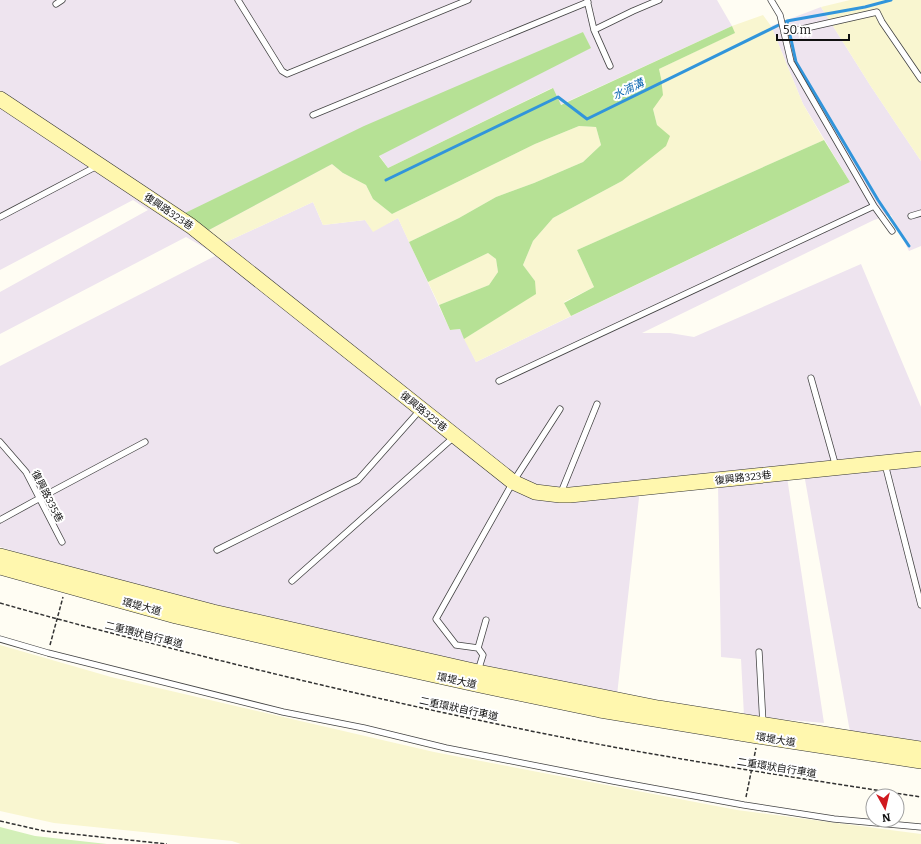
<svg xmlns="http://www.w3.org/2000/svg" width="921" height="844" viewBox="0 0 921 844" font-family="Bitter,'Noto Sans TC',serif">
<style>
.industrial{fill:#eee4ef}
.farmland{fill:#f9f6d0}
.green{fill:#d3efb8}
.forest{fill:#b6e195}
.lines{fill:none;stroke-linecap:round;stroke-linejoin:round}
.stream{stroke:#3195db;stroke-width:3}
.lane-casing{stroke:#434343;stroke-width:7}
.secondary-casing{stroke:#323232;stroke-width:16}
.path{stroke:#323232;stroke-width:1.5;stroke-dasharray:4 2;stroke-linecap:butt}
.lane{stroke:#fff;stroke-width:5.5}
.secondary{stroke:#fff7ae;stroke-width:15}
.labels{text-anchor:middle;stroke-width:4;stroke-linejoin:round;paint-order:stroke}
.street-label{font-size:10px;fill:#101010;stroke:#fff}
.water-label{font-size:11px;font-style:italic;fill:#0b66b0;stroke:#fff}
</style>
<rect width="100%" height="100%" fill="#fffdf3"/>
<path class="industrial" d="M0 0H717L732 26 560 105 552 88 388 168 379 155 590 48 583 32 224 243 313 202 323 225 365 220 373 231 398 218 450 330 460 329 476 362 850 182 803 104 771 26 821 7 870 85 921 161V246L909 251 891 215 874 220 642 333H670L694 337 861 264 921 407V741L850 732 804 474 787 477 824 723 744 716 741 659 721 657 718 484 640 489 617 695 251 615 149 589 0 547V366L217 255 186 237 0 334V292L148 210 133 200 0 270Z"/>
<path class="farmland" d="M850 0H921V161L870 85 821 7Z
M763 15 771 26 803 104 824 140 577 250 594 287 564 302 571 316 476 362 464 339 535 294V281L523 265 533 241 553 218 622 181 657 125 653 109 661 78 659 69 734 33 732 26Z
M579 126 596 127 601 145 583 162 534 183 496 197 459 218 409 242 398 218 373 232 365 220 323 225 313 202 224 243 207 231 332 164 343 173 366 185 373 199 392 214 535 144Z
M488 253 496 259 498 272 489 285 439 305 428 282Z
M0 645 111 677 434 752 737 810 921 834V844H241L232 841 54 823 0 811Z"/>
<path class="green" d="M0 827 35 836 107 844H0Z"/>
<path class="forest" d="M732 26 735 33 659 69 661 78 663 95 653 109 657 125 670 136 666 146 622 181 553 218 533 241 523 265 535 281 536 294 464 339 460 329 450 330 439 305 489 285 498 272 496 259 488 253 428 282 409 242 459 218 496 197 534 183 583 162 601 145 596 127 579 126 535 144 392 214 373 199 366 185 343 173 332 164 207 231 183 214 364 126 583 32 591 48 379 156 388 168 553 88 561 105Z
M824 140 850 182 571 316 564 303 594 287 577 250Z"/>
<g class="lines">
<path class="stream" d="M787 21 796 62 878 200 909 246
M386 180 558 97 587 119 787 21 865 7 891 0"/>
<g class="lane-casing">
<path id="lane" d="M238 0 282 71 287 74 468 0
M587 0 594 30 610 66
M771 0 780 15 791 62 874 206 892 231
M56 4 62 0
M594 30 633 11 659 0
M784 33 877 12 882 22 921 79
M313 115 588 2
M911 216 921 213
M0 217 97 166
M811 378 836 467
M499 381 874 206
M0 442 26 472 62 542
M885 464 921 605
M560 495 597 404
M0 520 40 498 145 442
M217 550 358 480 421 409
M292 581 455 436
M0 639 48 653 283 712 364 728 446 748 613 781 744 805 834 819 921 827
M478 648 486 620
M759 652 763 724
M478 671 483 655 478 648 456 645 436 619 513 482 560 409"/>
</g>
<g class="secondary-casing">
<path id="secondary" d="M0 99 191 226 513 482 535 492 560 495H570L921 459
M0 556 213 612 478 672 658 708 867 741 921 749
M0 567 176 616 344 655 475 684 600 710 758 736 921 761"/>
</g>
<path class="path" d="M0 603C59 620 119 635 178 650 321 686 464 719 608 746 712 765 817 781 921 797
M50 645 63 597
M746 797 756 748
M0 821 44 831 167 844"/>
<use href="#lane" class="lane"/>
<use href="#secondary" class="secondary"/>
</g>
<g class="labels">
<g class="street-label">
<text transform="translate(169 211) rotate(34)" y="4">復興路323巷</text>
<text transform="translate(424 411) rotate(39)" y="4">復興路323巷</text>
<text transform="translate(743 477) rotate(-6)" y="4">復興路323巷</text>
<text transform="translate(48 496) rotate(63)" y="4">復興路335巷</text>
<text transform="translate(142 606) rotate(15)" y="4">環堤大道</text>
<text transform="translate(144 634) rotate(14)" y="4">二重環狀自行車道</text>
<text transform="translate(457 680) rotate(12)" y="4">環堤大道</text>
<text transform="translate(459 708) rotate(12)" y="4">二重環狀自行車道</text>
<text transform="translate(776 739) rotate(9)" y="4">環堤大道</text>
<text transform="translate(777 767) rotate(9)" y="4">二重環狀自行車道</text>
</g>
<g class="water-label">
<text transform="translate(628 89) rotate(-26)" y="4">水湳溝</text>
</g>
</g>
<g transform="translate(885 808) rotate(172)"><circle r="19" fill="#ffffff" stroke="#9f9f9f"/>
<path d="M0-3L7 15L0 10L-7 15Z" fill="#d0191f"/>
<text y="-6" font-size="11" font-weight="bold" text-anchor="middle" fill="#101010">N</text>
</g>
<path d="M777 34v6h72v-6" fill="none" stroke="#101010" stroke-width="2"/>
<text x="783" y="34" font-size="12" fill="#101010" stroke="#ffffff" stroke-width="3" paint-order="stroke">50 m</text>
</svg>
